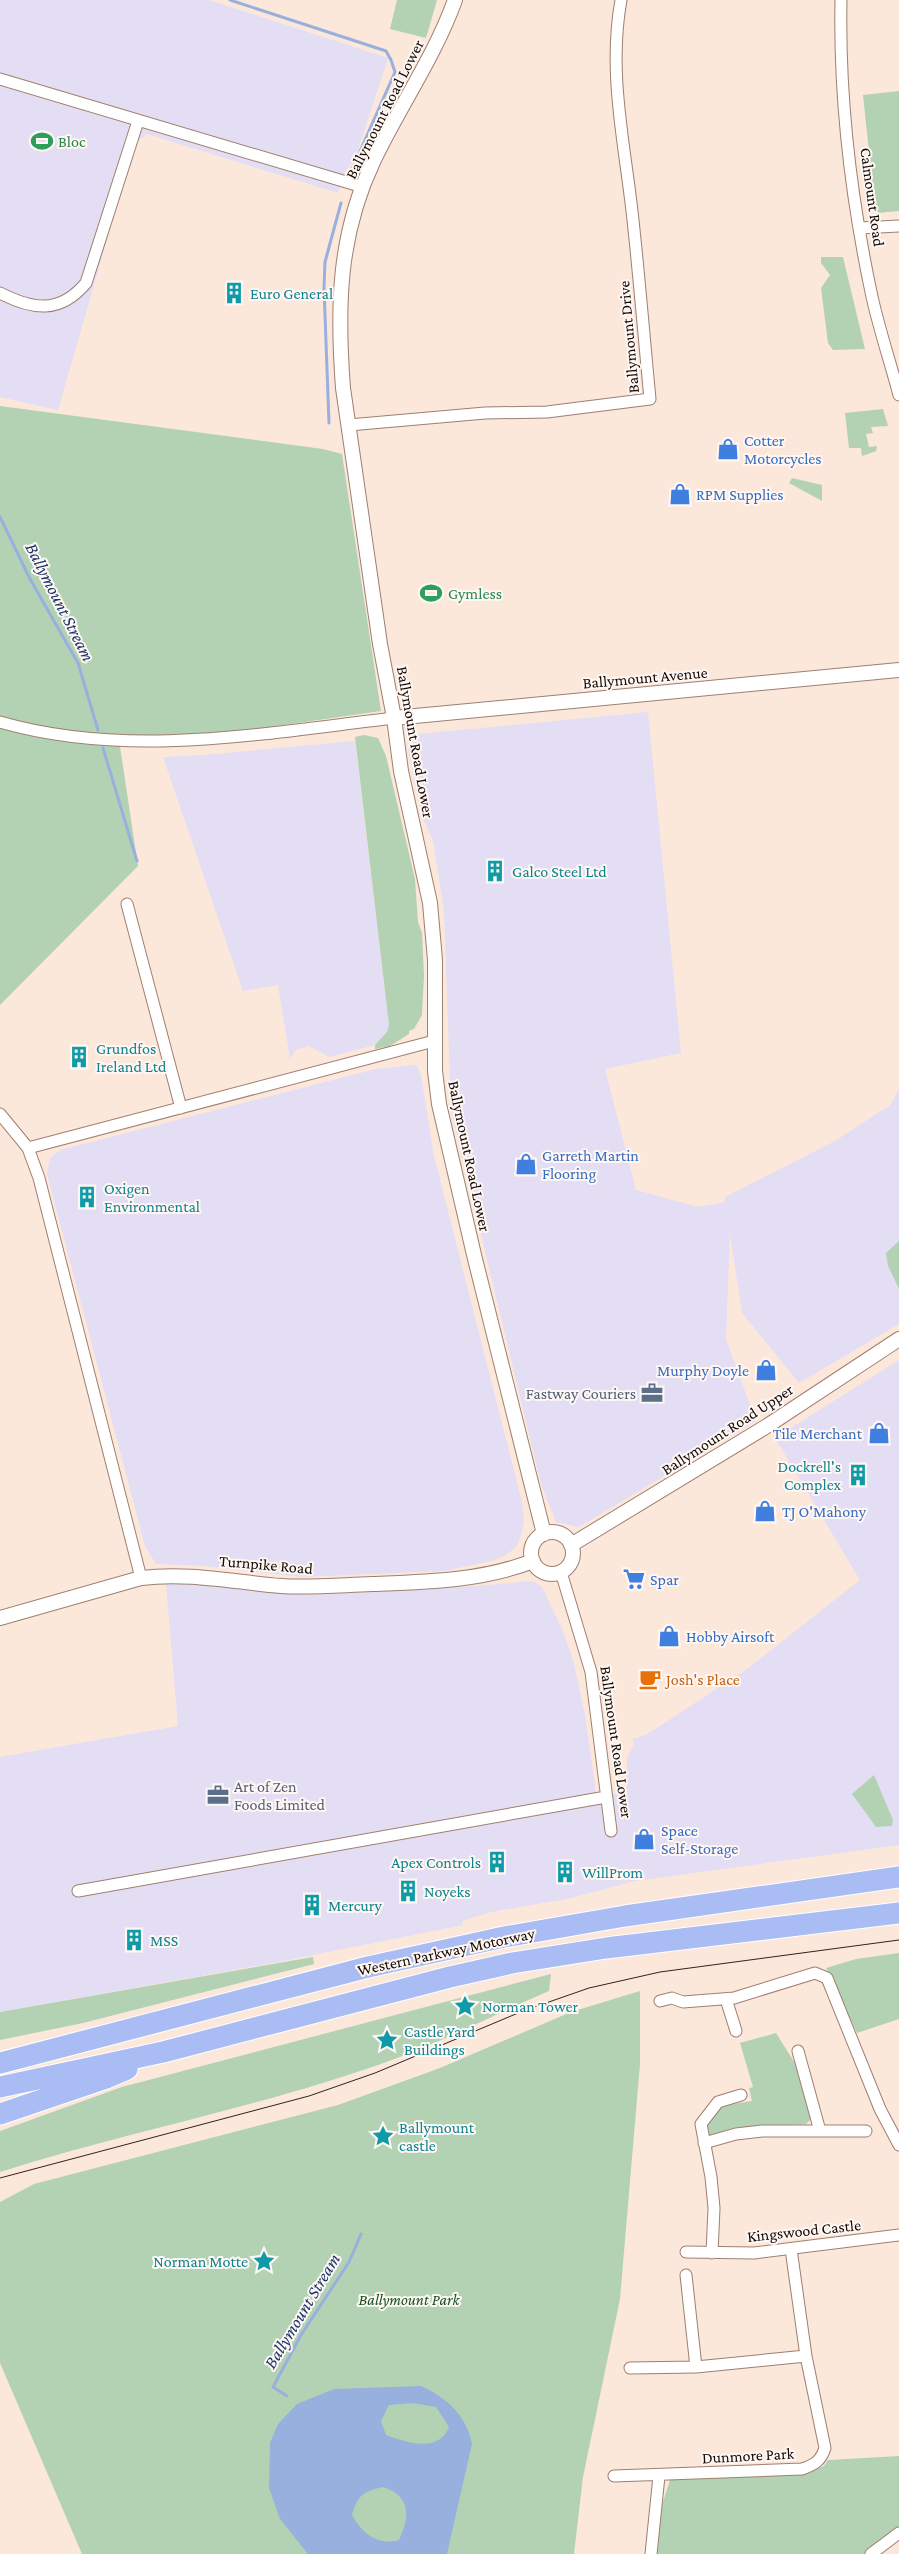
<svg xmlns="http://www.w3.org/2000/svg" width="899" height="2554" viewBox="0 0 899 2554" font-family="'Crimson Pro',serif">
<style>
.industrial{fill:#e3def4}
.green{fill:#b3d2b4}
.water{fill:#97b0de;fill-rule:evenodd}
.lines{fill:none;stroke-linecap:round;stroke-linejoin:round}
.stream{stroke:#97b0de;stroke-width:3}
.minor-casing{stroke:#9f7f6e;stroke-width:13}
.tertiary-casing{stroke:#9f7f6e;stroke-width:16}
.motorway-casing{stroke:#fff;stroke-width:23}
.minor{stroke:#fff;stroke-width:11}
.tertiary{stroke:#fff;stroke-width:14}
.motorway{stroke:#a9bdf4;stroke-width:21}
.tram{stroke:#30241f;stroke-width:1}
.labels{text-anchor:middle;stroke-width:4;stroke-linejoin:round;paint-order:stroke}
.street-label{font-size:16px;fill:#130804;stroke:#fff7f3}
.leisure-label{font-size:16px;fill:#27864d;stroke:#fff7f3;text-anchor:start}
.culture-label{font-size:16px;fill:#0d838f;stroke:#fff7f3;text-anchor:start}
.shop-label{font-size:16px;fill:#366cbe;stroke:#fff7f3;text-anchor:start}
.service-label{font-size:16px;fill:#4e5e75;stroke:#fff7f3;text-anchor:end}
.food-label{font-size:16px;fill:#c56008;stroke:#fff7f3;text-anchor:start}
.park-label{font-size:16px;font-style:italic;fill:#14511f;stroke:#fff7f3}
.water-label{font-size:18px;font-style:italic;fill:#19356c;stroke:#fff7f3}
</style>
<rect width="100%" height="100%" fill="#fce7db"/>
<path class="industrial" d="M0 0H209L388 58 355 159 345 172 338 193 147 134 135 143 58 410 0 397Z
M648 712 681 1053 605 1069 636 1190 698 1207 725 1202V1197L835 1141 890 1105 899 1089V1324L799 1383 742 1313 730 1234 726 1339 756 1421 579 1527 556 1522 541 1484 451 1110 444 910 433 841 421 813 408 750 412 737 418 734Z
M355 741 389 1025 387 1032 375 1045 329 1057 309 1046 296 1050 290 1059 278 985 243 991 163 757 204 755Z
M412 1065 417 1066 421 1075 434 1156 522 1502 524 1520 521 1535 516 1547 506 1555 492 1561 444 1571 303 1577 204 1566 156 1564 145 1546 47 1174 50 1158 60 1150 376 1069Z
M899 1360V1845L635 1881 567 1899 491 1912 462 1921 463 1925 273 1963 0 2012V1757L178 1726 166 1584H220L313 1595 436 1589 533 1581 542 1587 563 1631 574 1663 585 1715 596 1792 627 1795V1759L634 1743 632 1739 646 1735 747 1669 860 1580 775 1438Z"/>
<path class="green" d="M397 0H437L426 38 390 29Z
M899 91V211L878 213 875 208 863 95Z
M821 257H843L865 349 833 350 828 343 821 288 830 275 821 263Z
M0 406 323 449 342 454 381 711 221 734 119 740 138 866 0 1005Z
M883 409 888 426 871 427 873 433 866 434 869 447 877 446 876 451 862 456 861 448H849L845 413Z
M792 478 822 485V501L789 483Z
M364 735 378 738 386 756 415 879 418 922 422 933 424 976 422 1015 414 1029 409 1031V1034L390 1046 375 1049V1045L387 1032 389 1025 355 737Z
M899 1241V1289L888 1266 886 1253Z
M874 1775 893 1820 892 1826 876 1827 852 1794Z
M899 1953V2019L857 2033 826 1968 856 1959Z
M313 1957 314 1964 83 2023 0 2040V2012Z
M551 1974 549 1991C496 2014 444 2041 389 2061 262 2107 129 2131 0 2172V2131L122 2087Z
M640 1991V2064L620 2299 583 2477 574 2554H82L0 2363V2202L34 2184 338 2105 440 2068 571 2012Z
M776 2033 798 2068 811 2119 806 2124 733 2128 707 2136 705 2124 720 2106 752 2101 749 2088 753 2087 740 2043Z
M899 2456V2527L864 2554H657L662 2505 670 2480 801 2475 824 2466 828 2460Z"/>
<path class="water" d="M421 2386C446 2397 467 2416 472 2444L447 2554H308L280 2519 269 2488 270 2443 278 2424 297 2404 334 2389ZM413 2403 436 2407 449 2427C438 2454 406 2442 386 2435L381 2421 389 2405ZM383 2487C411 2496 410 2517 399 2540 377 2546 362 2533 352 2515 358 2495 362 2492 383 2487Z"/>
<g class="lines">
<path class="stream" d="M230 0 386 51 391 60 395 72 350 174
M329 423 324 288 325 262 341 203
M0 517 30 579 78 663 98 730
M103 748 137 861
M287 2396 273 2387 301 2335 349 2262 361 2234"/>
<g class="minor-casing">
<path id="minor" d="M841 0C839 97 851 197 871 292 878 326 890 361 899 395
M0 79 363 187
M860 228 899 226
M0 293C33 310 60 314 86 283L138 121
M349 425 485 413 547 412 650 399C644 337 639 274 632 211 624 141 608 71 621 0
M0 722C128 759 265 733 394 718
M127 904 181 1108
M0 1114 28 1148 39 1178 141 1578
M28 1148 434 1041
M561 1572 591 1672 611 1831
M78 1891 606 1797
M726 1999 736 2031
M660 2001 672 1998 683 2002 734 1998 815 1973 827 1978 880 2109 899 2145
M798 2051 820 2131
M704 2143 736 2134 762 2131H866
M686 2252 754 2253 899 2235
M712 2253 714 2208 711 2177 701 2124 718 2102 741 2095
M686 2275 696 2367
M630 2368 696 2367 806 2356
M614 2476 802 2469C814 2465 821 2461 825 2448L806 2356 791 2249
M651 2554 659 2476
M871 2554 899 2533"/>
</g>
<g class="tertiary-casing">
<path id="tertiary" d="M455 0C434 58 399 107 373 162 338 236 337 308 343 388L380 644 394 718 401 771 430 903 435 960V1071L439 1104 475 1259 544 1534
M394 718 899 670
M531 1553a21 21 0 1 1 42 0a21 21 0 1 1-42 0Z
M571 1545 767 1426 899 1339
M0 1618 141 1578C189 1572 233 1582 281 1586 311 1588 342 1585 372 1584 426 1582 482 1581 533 1561"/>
</g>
<g class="motorway-casing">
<path id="motorway" d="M0 2063 368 1967 504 1937 625 1916 899 1877
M0 2087 163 2052 450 1977 512 1963 606 1948 899 1913
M0 2114 106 2078 127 2069"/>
</g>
<use href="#minor" class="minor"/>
<use href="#tertiary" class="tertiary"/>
<use href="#motorway" class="motorway"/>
<path class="tram" d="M0 2178 309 2096 375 2073 523 2011 589 1988 660 1972 899 1940"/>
</g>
<defs>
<g id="stadium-bare" transform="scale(1.725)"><path d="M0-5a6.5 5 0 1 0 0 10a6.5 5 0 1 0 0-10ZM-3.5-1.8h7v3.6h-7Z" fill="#2e9e5b" stroke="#fff7f3" stroke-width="2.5" paint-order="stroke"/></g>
<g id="building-bare" transform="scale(1.725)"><path d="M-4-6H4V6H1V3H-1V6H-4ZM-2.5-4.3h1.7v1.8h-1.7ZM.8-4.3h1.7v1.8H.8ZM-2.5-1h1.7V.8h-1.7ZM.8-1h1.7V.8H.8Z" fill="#0f9aa8" stroke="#fff7f3" stroke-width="2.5" paint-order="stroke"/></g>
<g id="shop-bare" transform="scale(1.725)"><path d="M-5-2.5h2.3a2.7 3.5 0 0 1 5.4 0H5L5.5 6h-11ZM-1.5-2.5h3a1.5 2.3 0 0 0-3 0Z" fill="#3f7fe0" stroke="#fff7f3" stroke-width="2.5" paint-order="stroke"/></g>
<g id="office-bare" transform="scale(1.725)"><path d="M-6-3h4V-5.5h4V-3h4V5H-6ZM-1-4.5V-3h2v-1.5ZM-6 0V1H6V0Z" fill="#5c6f8a" stroke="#fff7f3" stroke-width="2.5" paint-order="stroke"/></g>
<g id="supermarket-bare" transform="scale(1.725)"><path d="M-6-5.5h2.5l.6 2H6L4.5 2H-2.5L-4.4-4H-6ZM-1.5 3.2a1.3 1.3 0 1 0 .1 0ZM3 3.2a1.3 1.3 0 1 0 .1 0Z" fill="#3f7fe0" stroke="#fff7f3" stroke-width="2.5" paint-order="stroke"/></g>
<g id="cafe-bare" transform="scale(1.725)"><path d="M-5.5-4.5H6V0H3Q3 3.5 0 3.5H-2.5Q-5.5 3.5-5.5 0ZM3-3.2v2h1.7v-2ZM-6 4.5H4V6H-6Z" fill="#e8710a" stroke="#fff7f3" stroke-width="2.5" paint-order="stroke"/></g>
<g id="sight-bare" transform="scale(1.725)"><path d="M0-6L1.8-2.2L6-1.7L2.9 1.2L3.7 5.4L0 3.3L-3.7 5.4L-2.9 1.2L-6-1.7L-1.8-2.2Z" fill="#0f9aa8" stroke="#fff7f3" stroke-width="2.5" paint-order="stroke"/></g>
</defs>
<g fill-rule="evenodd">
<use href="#stadium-bare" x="42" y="141"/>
<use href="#building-bare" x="234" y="293"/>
<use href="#shop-bare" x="728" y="449"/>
<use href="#shop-bare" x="680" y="494"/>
<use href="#stadium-bare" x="431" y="593"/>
<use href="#building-bare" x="495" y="871"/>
<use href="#building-bare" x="79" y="1057"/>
<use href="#shop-bare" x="526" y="1164"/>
<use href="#building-bare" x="87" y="1197"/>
<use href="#shop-bare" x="766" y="1370"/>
<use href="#office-bare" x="652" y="1393"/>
<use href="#shop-bare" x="879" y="1433"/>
<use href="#building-bare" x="858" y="1475"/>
<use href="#shop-bare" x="765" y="1511"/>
<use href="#supermarket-bare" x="634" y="1579"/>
<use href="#shop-bare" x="669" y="1636"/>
<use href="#cafe-bare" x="650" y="1679"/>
<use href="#office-bare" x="218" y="1795"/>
<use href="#shop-bare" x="644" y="1839"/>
<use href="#building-bare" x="497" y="1862"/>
<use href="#building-bare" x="565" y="1872"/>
<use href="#building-bare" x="408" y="1891"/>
<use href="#building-bare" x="312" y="1905"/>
<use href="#building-bare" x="134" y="1940"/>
<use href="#sight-bare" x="465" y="2006"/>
<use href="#sight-bare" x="387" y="2040"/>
<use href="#sight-bare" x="383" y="2136"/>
<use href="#sight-bare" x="264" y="2261"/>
</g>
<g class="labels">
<g class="street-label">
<text transform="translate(384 109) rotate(-63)" y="6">Ballymount Road Lower</text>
<text transform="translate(873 197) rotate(82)" y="6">Calmount Road</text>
<text transform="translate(628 337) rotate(-95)" y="6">Ballymount Drive</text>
<text transform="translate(645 677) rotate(-5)" y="6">Ballymount Avenue</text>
<text transform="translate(416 742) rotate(80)" y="6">Ballymount Road Lower</text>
<text transform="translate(470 1156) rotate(78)" y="6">Ballymount Road Lower</text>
<text transform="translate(727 1429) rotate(-33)" y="6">Ballymount Road Upper</text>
<text transform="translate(266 1564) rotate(5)" y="6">Turnpike Road</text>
<text transform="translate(617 1742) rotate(82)" y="6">Ballymount Road Lower</text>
<text transform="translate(446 1951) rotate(-12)" y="6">Western Parkway Motorway</text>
<text transform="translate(804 2230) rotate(-6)" y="6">Kingswood Castle</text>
<text transform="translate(748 2455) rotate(-3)" y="6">Dunmore Park</text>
</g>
<g class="leisure-label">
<text x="58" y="147">Bloc</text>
<text x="448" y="599">Gymless</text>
</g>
<g class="culture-label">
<text x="250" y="299">Euro General</text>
<text x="512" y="877">Galco Steel Ltd</text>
<text x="96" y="1054">Grundfos<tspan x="96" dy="18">Ireland Ltd</tspan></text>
<text x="104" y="1194">Oxigen<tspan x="104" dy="18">Environmental</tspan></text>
<text x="841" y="1472" text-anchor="end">Dockrell's<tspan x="841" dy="18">Complex</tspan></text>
<text x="481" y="1868" text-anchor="end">Apex Controls</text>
<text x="582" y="1878">WillProm</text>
<text x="424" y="1897">Noyeks</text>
<text x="328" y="1911">Mercury</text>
<text x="150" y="1946">MSS</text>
<text x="482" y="2012">Norman Tower</text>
<text x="404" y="2037">Castle Yard<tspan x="404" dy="18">Buildings</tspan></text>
<text x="399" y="2133">Ballymount<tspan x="399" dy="18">castle</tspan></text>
<text x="248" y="2267" text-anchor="end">Norman Motte</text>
</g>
<g class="shop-label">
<text x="744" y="446">Cotter<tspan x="744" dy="18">Motorcycles</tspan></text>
<text x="696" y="500">RPM Supplies</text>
<text x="542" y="1161">Garreth Martin<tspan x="542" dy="18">Flooring</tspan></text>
<text x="749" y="1376" text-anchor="end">Murphy Doyle</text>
<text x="862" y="1439" text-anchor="end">Tile Merchant</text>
<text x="782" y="1517">TJ O'Mahony</text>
<text x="650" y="1585">Spar</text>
<text x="686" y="1642">Hobby Airsoft</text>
<text x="661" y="1836">Space<tspan x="661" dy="18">Self-Storage</tspan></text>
</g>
<g class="service-label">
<text x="636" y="1399">Fastway Couriers</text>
<text x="234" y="1792" text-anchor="start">Art of Zen<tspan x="234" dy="18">Foods Limited</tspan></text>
</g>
<g class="food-label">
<text x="666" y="1685">Josh's Place</text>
</g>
<g class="park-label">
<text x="409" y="2305">Ballymount Park</text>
</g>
<g class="water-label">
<text transform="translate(60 602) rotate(63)" y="6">Ballymount Stream</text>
<text transform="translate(302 2311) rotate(-59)" y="6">Ballymount Stream</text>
</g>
</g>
</svg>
